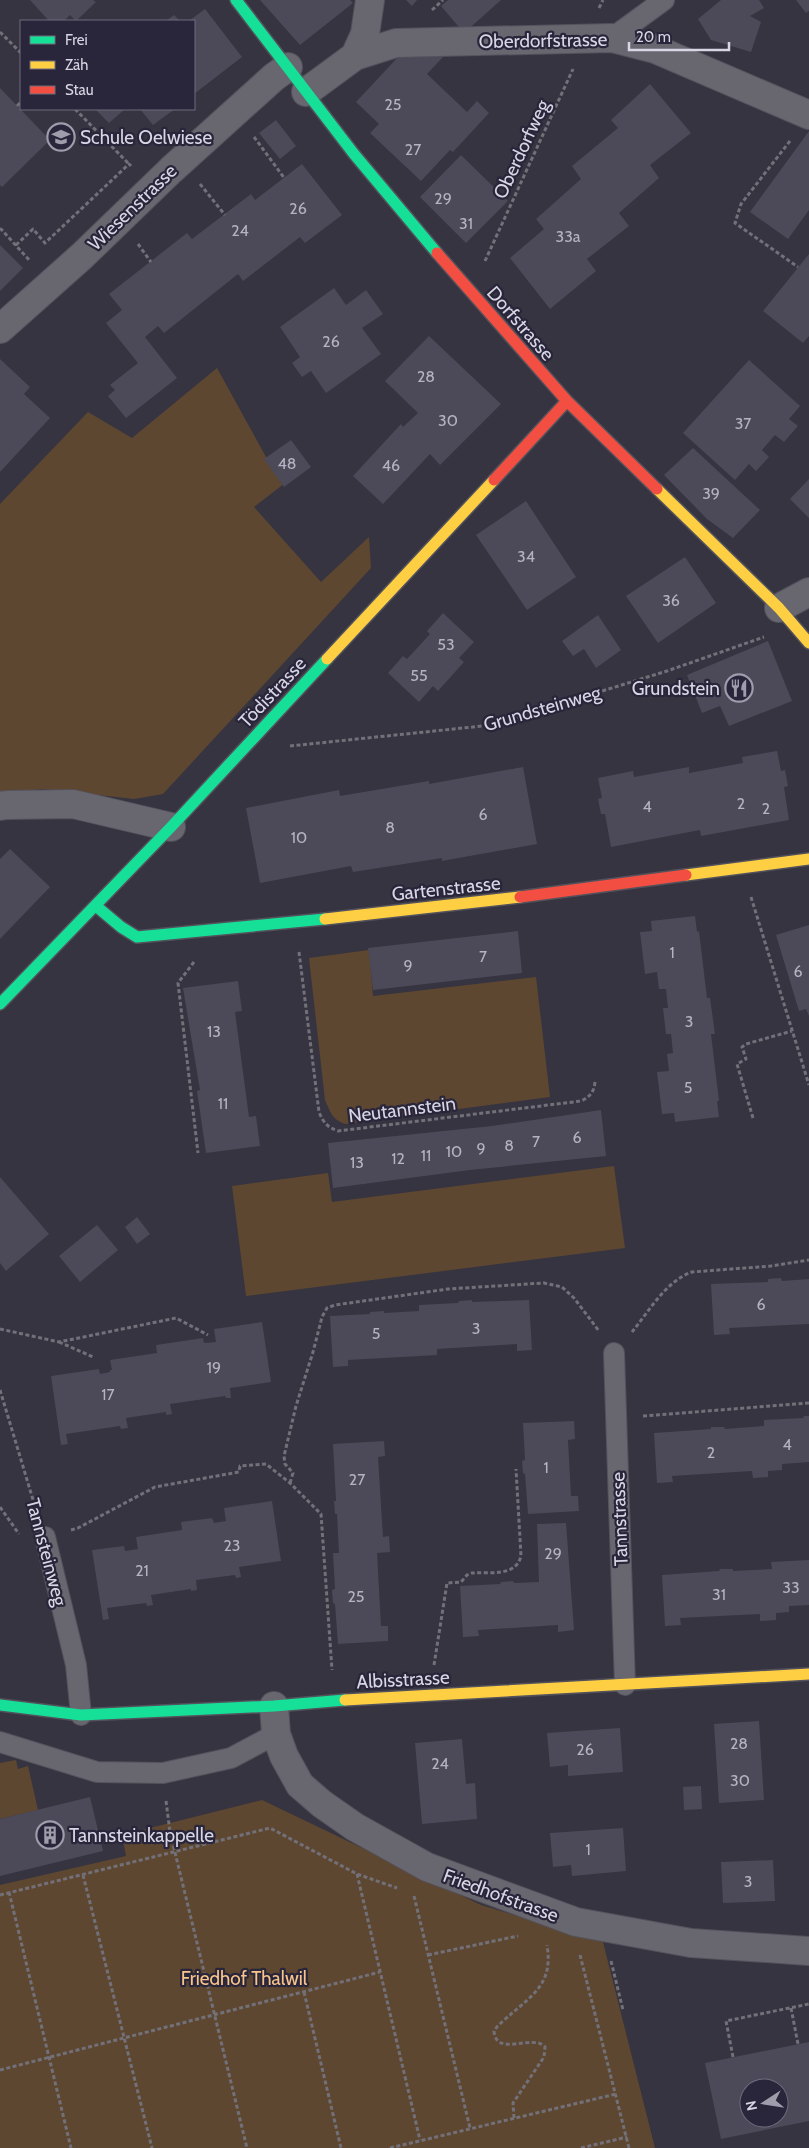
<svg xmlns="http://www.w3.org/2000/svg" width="809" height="2148" viewBox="0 0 809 2148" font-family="Cabin,sans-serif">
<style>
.green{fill:#5e4730}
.building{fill:#4c4959;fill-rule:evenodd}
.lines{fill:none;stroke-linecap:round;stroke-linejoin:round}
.lane-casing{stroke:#53525c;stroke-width:22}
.street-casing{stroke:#53525c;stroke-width:30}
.fast-casing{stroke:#53525c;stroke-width:14}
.slow-casing{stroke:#53525c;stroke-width:14}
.jam-casing{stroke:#53525c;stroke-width:14}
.path{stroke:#727078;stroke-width:3;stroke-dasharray:4 2.5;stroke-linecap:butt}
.lane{stroke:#686770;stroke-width:20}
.street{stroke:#686770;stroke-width:28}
.fast{stroke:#16e098;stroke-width:11}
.slow{stroke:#ffcf43;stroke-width:11}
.jam{stroke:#f24e42;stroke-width:11}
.labels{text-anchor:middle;stroke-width:4.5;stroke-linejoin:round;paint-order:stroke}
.number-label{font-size:16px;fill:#b5b3c1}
.street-label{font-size:19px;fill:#d8d6e4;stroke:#29253a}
.poi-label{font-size:19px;fill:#d8d6e4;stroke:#29253a;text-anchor:start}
.park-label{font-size:19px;fill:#f8c48a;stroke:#29253a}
</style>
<rect width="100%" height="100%" fill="#363440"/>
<path class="green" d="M217 368 266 457 285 483 254 507 321 582 369 537 371 568 163 794 134 799 42 789 0 794V504L88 412 132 438Z
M369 950 373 996 536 977 550 1097 345 1124C332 1120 330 1111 325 1100L309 958Z
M614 1166 625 1248 246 1296 232 1186 328 1173 332 1202Z
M16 1760 18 1769 28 1766 38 1810 0 1819V1763Z
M262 1800 481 1905 603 1942 655 2148H0V1885L126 1856 122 1835Z"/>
<path class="building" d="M30 0H93L96 2 76 21 70 15 64 21H49Z
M260 0H350L353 3 300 45Z
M406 0H417L412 6Z
M448 0H501L464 33 441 6Z
M721 0H759L764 8 750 16 761 22 751 52 711 40 698 19Z
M796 0H809V11L806 13Z
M205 9 242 57 194 94V21H189Z
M174 15 180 21H166Z
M406 52H438L443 57 427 74 467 112 477 101 489 113 453 152 450 150 421 181 370 133 379 124 356 102 400 55 402 57Z
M650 84 691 133 650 165 659 178 619 213 629 226 587 259 596 271 550 309 510 258 544 229 536 219 581 179 572 166 618 128 611 120Z
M0 88 50 140 2 187 0 185Z
M95 109H125L109 123Z
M140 109H175L153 125Z
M276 120 296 146 280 159 259 133Z
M809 131V210L788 239 750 212Z
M461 155 508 201 466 243 420 197Z
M302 164 342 215 305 243 300 237 243 281 238 274 164 333 158 326 145 337 177 378 126 418 108 396 115 390 110 385 138 363 106 323 122 310 109 294 187 233 192 239 251 194 255 200Z
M0 245 23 268 0 291Z
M809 254V336L803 343 763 311Z
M334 288 346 305 366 290 383 314 362 328 381 354 326 393 311 371 302 377 292 363 300 357 280 327Z
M429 336 501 404 440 465 430 454 383 504 353 476 401 424 403 427 418 413 385 381Z
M0 359 30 387 24 394 50 418 0 472Z
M749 360 800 406 789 419 798 426 784 442 775 435 762 450 769 457 756 471 749 464 735 480 683 433Z
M291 440 311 467 284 487 264 459Z
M693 448 760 510 733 538 707 519 664 475Z
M809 479V518L790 499Z
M526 501 576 577 527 610 476 535Z
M685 557 716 603 658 643 626 596Z
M443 613 474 642 459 658 464 662 438 691 433 686 419 702 388 673 403 656 407 659 430 634 427 631Z
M598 615 621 650 596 668 584 649 573 656 562 641Z
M768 641 792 701 729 726 720 706 702 713 687 675Z
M777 751 781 771 785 770 788 786 784 787 789 820 701 836 700 830 611 847 605 814H601L598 799 602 798 598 778 633 771 634 777 689 767V773L743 763 742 757Z
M523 767 537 844 442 861V858L353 872 351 866 260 883 246 808 339 790 340 796 429 781V784Z
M10 849 50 887 0 939V859Z
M695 916 697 932 699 931 707 998H710L715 1034H711L719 1101H717L719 1117 675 1122 674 1113 662 1114 657 1072 669 1071 667 1054 673 1053 671 1034H666L663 1008H668L666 989H659L657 972 645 974 640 932 652 931 651 921Z
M809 925V1016L806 1009 799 1011 776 935Z
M518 931 522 973 373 990 368 948Z
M238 981 242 1011 235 1012 249 1117 256 1116 260 1146 206 1153 197 1091 200 1090 183 988Z
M601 1110 606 1156 470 1170 333 1188 328 1143 492 1126Z
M0 1177 49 1234 6 1271 0 1263Z
M137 1217 150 1234 137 1244 125 1227Z
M97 1225 118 1250 80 1282 59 1256Z
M781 1278 782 1281 809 1279V1324L729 1328 730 1334 714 1335 711 1284 768 1282V1279Z
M472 1300V1302L529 1300 532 1350 517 1351V1344L437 1349V1355L348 1360V1366L333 1367 330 1316 370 1314V1312L384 1311V1313L419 1311V1305L458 1303 459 1301Z
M262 1322 271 1382 230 1388 231 1398H226L225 1396 170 1404 172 1414 166 1415V1412L126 1418 128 1428 121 1429 120 1426 66 1434 68 1444 61 1445 51 1376 99 1369 100 1374 110 1372V1370H112L110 1360 157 1353 156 1345 203 1338 204 1343 216 1342 214 1329Z
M804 1416H809V1462L782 1464V1470L768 1471V1477L753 1478 752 1471 672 1476 673 1482 657 1483 654 1433 711 1429V1427H724L725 1429 764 1426V1420L803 1418Z
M574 1421 575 1439 568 1440 571 1496H578L579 1511 528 1514 525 1474 523 1473 522 1461 525 1460 523 1423Z
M384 1441 385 1456 378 1457 383 1537 389 1536 390 1552 377 1553 381 1626H388V1641L338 1644 335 1604 333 1603 332 1590 335 1589 333 1553H339L337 1514H335L334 1501H336L333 1444Z
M272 1501 281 1561 239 1567 241 1577 236 1578 235 1575 196 1580 197 1590 191 1591V1589L151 1595 153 1605 147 1606 146 1603 107 1608 109 1619 103 1620 92 1550 124 1546 125 1551 138 1549 136 1537 182 1530 181 1522 212 1518 214 1523 226 1521 224 1508Z
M566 1523 574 1630 558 1632V1625L478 1630 479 1636 463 1637 460 1586 500 1584 501 1582 513 1581 514 1583 539 1582 537 1524Z
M809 1560V1605L789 1606V1612L776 1613V1620L760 1621V1614L680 1618 681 1625 665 1626 662 1575 719 1571 720 1569H733V1571L772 1569 771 1562Z
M759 1721 764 1800 719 1803 714 1724Z
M620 1728 623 1772 568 1776V1765L550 1767 547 1733Z
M462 1739 466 1784 475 1783 477 1819 422 1824 415 1743Z
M701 1786 702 1809 684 1810 683 1787Z
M90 1797 103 1851 0 1876V1819Z
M623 1828 626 1871 572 1876 571 1865 553 1867 550 1833Z
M773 1860 775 1901 723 1903 721 1862Z
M809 2042V2121L721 2139 705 2063ZM749 2088H779V2118H749Z"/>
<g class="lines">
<g class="lane-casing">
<path id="lane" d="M612 38 664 0
M614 1353 625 1685
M45 1537 76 1665 81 1715
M0 1742 97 1772 163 1773 231 1758 276 1734"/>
</g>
<g class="street-casing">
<path id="street" d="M355 56 396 43 612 38 655 49 809 115
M306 92 355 56 365 34 370 0
M0 329 82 256 171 170 274 77 288 67
M779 608 809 592
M0 806 7 805 73 804 171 827
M274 1706 276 1734 284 1756 300 1785 322 1804 355 1827 427 1867 576 1922 691 1943 809 1951"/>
</g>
<g class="fast-casing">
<path id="fast" d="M236 0 354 154 437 253
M96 906 121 927 137 937 325 919
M0 1004 171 827 327 659
M0 1705 81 1715 274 1706 345 1700"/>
</g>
<g class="slow-casing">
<path id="slow" d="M657 489 779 608 809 643
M327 659 494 480
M686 875 809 859
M325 919 520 897
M345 1700 809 1674"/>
</g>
<g class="jam-casing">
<path id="jam" d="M437 253 567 401 657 489
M494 480 567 401
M520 897 686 875"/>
</g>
<path class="path" d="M599 8 603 0
M432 10 443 0
M0 32 21 53
M17 106 21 102
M75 109 129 164
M254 137 285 179
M790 141 741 204 735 223 798 267
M200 184 225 215
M0 230 1 229 30 261
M138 244 151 262
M16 245 33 229 45 243 129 164 131 166
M485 261 573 69
M290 746 492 725 667 671 764 637
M751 897 809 1085
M299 952 319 1112C323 1122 327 1127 338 1131L581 1101C590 1097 594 1092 595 1082
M194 962 178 983 198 1153
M753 1118 737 1064 746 1059 742 1047 746 1044 792 1031
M0 1329 59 1342 176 1318 208 1335
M632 1332C649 1311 666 1281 692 1272L771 1266 809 1260
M59 1342 93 1357
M0 1390 37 1513
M643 1416 809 1403
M290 1483 293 1473 285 1464 284 1456 296 1406 313 1352 322 1317 327 1308 335 1305 448 1289 544 1283 562 1287 574 1298 599 1331
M0 1507 19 1534
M71 1530 78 1528 155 1487 239 1472 240 1466 266 1464 290 1483 321 1514 332 1670
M434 1665 447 1583 461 1582 467 1575 472 1573C490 1572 516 1577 521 1556L516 1469
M166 1801 170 1832 247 2148
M357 1874 420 2140
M83 1875 152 2148
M9 1892 71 2148
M0 1895 270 1828 357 1874 397 1888
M414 1896 470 2128
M428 1955 518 1936
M580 1955 629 2148
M611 1961 623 2010
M304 1992 341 2148
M791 2008 798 2044
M733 2057 726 2021 809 2004
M0 2070 380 1972
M514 2118 513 2103 544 2057 545 2047C533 2033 496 2058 494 2031 498 2024 506 2019 511 2014 536 1993 553 1981 547 1945
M390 2148 616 2094
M581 2148 627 2137"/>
<use href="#lane" class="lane"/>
<use href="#street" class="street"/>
<use href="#fast" class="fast"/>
<use href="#slow" class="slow"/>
<use href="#jam" class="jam"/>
</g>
<defs>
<g id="school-ring" transform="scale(1.4375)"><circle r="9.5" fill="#29253a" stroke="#9f9dab" stroke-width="1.5"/><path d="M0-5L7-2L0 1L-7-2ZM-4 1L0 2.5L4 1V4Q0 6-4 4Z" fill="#9f9dab"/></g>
<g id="restaurant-ring" transform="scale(1.4375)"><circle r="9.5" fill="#29253a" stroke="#9f9dab" stroke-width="1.5"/><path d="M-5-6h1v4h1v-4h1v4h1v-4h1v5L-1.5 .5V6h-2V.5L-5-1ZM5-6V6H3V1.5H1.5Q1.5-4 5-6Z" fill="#9f9dab"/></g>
<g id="building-ring" transform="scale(1.4375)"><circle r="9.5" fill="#29253a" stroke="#9f9dab" stroke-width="1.5"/><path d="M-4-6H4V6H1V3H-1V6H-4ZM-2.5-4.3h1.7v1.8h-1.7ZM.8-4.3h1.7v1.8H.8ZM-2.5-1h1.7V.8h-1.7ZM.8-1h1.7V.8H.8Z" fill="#9f9dab"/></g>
</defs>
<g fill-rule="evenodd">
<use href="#school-ring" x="61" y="137"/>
<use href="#restaurant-ring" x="739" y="688"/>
<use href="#building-ring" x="50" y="1835"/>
</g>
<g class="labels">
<g class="number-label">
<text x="393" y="110">25</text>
<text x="413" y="155">27</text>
<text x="443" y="204">29</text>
<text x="298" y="214">26</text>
<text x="466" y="229">31</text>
<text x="240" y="236">24</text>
<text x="568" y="242">33a</text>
<text x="331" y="347">26</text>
<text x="426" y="382">28</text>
<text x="448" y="426">30</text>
<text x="743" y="429">37</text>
<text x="287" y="469">48</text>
<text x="391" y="471">46</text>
<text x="711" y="499">39</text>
<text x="526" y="562">34</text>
<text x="671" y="606">36</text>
<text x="446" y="650">53</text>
<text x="419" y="681">55</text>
<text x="741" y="809">2</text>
<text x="647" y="812">4</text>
<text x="766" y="814">2</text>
<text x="483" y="820">6</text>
<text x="390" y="833">8</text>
<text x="299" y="843">10</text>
<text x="672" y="958">1</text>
<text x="483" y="962">7</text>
<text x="408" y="971">9</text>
<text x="798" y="977">6</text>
<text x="689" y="1027">3</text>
<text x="214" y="1037">13</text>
<text x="688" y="1093">5</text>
<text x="223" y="1109">11</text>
<text x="577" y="1143">6</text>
<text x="536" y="1147">7</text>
<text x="509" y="1151">8</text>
<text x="481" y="1154">9</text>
<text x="454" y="1157">10</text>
<text x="426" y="1161">11</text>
<text x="398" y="1164">12</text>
<text x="357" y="1168">13</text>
<text x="761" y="1310">6</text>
<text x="476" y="1334">3</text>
<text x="376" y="1339">5</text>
<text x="214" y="1373">19</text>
<text x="108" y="1400">17</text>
<text x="787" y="1450">4</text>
<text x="711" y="1458">2</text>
<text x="546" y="1473">1</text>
<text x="357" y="1485">27</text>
<text x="232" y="1551">23</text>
<text x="553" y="1559">29</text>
<text x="142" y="1576">21</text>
<text x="791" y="1593">33</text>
<text x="719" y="1600">31</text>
<text x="356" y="1602">25</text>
<text x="739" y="1749">28</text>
<text x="585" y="1755">26</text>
<text x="440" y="1769">24</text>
<text x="740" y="1786">30</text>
<text x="588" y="1855">1</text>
<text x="748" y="1887">3</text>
</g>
<g class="street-label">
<text transform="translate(543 40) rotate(-1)" y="7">Oberdorfstrasse</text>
<text transform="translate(521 149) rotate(-65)" y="7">Oberdorfweg</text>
<text transform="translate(132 207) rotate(-44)" y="7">Wiesenstrasse</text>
<text transform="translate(521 323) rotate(49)" y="7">Dorfstrasse</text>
<text transform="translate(272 692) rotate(-47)" y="7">Tödistrasse</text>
<text transform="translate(542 708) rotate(-16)" y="7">Grundsteinweg</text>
<text transform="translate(446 888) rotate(-6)" y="7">Gartenstrasse</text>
<text transform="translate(402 1109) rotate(-7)" y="7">Neutannstein</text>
<text transform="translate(619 1519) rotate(-92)" y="7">Tannstrasse</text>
<text transform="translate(47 1552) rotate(75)" y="7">Tannsteinweg</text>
<text transform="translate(403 1679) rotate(-3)" y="7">Albisstrasse</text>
<text transform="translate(501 1895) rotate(20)" y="7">Friedhofstrasse</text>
</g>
<g class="poi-label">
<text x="80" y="144">Schule Oelwiese</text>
<text x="720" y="695" text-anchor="end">Grundstein</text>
<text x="69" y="1842">Tannsteinkappelle</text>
</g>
<g class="park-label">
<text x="244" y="1985">Friedhof Thalwil</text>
</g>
</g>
<rect x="20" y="20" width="175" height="90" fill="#29253a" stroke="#6f6c7e"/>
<rect x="30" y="36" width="25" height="8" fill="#16e098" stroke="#6f6c7e"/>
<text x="65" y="45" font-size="15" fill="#d8d6e4">Frei</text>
<rect x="30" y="61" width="25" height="8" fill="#ffcf43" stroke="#6f6c7e"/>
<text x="65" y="70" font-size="15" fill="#d8d6e4">Zäh</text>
<rect x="30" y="86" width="25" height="8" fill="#f24e42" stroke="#6f6c7e"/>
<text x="65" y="95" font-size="15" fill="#d8d6e4">Stau</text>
<g transform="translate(764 2103) rotate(258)"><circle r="24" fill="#29253a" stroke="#6f6c7e"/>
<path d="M0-4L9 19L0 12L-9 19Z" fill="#9f9dab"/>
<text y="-8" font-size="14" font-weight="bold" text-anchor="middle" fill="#d8d6e4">N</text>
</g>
<path d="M629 42v8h100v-8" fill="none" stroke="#d8d6e4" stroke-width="2.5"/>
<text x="636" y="42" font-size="15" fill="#d8d6e4" stroke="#29253a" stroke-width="4" paint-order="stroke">20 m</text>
</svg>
